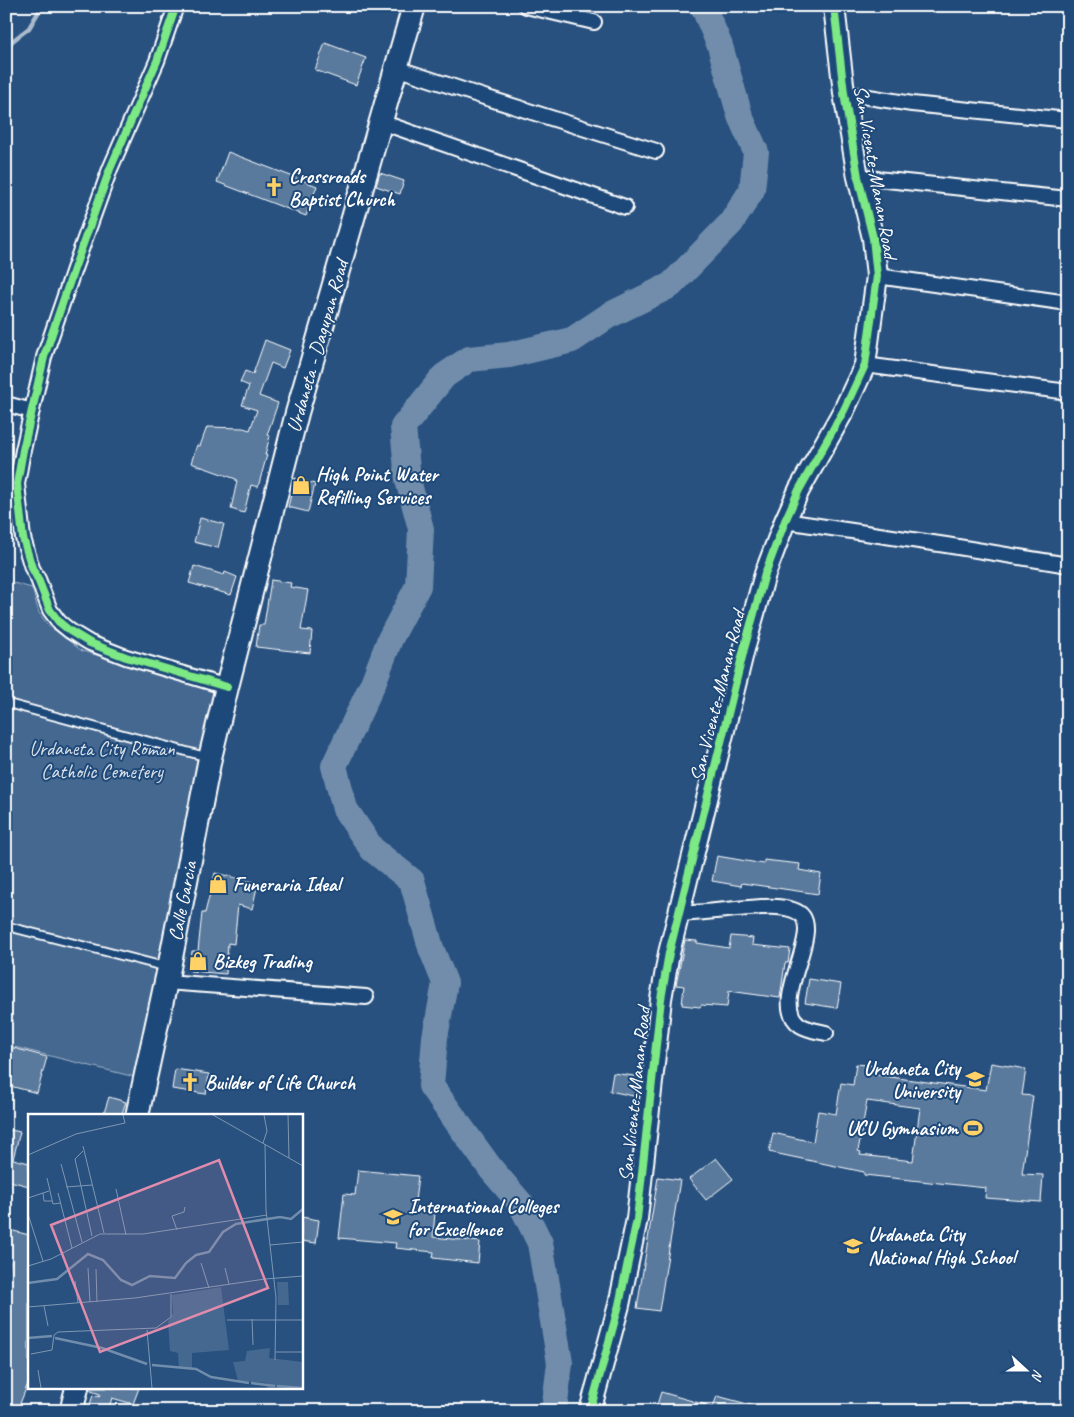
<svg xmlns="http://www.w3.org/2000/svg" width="1074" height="1417" viewBox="0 0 1074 1417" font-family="Caveat,sans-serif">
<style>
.green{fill:#446890;stroke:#a2b4c8}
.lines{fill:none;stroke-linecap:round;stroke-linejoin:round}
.stream{stroke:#aabbcd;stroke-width:4.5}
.river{stroke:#718dab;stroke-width:26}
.building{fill:#5a7a9d;stroke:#fff;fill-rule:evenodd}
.lane-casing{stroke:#fff;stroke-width:11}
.street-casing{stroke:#fff;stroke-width:18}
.secondary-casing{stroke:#fff;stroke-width:24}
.primary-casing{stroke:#fff;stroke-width:26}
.lane{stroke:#1f4a7a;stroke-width:7}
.street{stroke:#1f4a7a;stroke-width:14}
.secondary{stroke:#1f4a7a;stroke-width:20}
.primary{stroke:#1f4a7a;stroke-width:22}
.cycleway-casing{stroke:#1f4a7a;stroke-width:11}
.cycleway{stroke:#7ce984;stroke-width:8}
.labels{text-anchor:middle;stroke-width:4;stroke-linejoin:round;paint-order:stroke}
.street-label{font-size:20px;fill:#fff;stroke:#1f4a7a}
.poi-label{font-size:20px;font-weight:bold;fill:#fff;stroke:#1f4a7a;text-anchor:start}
.park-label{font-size:20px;fill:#dae1e9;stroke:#1f4a7a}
.inset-river{fill:none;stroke:#718dab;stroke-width:2.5}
.inset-road{fill:none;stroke:#7e97b2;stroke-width:1}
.view{fill:#e08cad;fill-opacity:0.15;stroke:#e08cad;stroke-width:2.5}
.inset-edge{fill:none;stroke:#fff;stroke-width:2.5}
</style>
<rect width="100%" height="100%" fill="#28517f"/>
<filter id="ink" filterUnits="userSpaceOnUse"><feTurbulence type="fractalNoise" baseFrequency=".02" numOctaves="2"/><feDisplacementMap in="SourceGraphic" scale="10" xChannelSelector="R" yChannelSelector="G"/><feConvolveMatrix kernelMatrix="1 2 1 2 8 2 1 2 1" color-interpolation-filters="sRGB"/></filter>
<g filter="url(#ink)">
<path class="green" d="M6 581 32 588 39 613 48 625 82 651 197 682 207 687 213 693 135 1077 6 1045Z"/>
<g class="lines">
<path class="stream" d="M6 46 29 28 42 6"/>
<path class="river" d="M554 1411 560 1363 540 1243 521 1204 491 1169 431 1086 435 1037 445 983 431 948 412 881 372 849 345 809 334 766 373 683 390 639 418 586 421 529 408 480 403 427 444 376 469 359 509 355 572 340 608 316 671 285 731 223 752 190 756 152 740 116 720 46 703 6"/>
</g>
<path class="building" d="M325 43 366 58 356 85 315 70Z
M228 152 317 186 306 216 217 182Z
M380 173 404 181 400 194 376 186Z
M265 340 290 350 283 368 271 363 259 396 278 403 267 435 270 436 265 455H267L258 487 251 485 244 513 231 509 237 481H236V479L191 463 197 445 200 446 207 427 243 428 250 430 257 410 242 405 249 386 240 382 245 371 253 374Z
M295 478 315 484 308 512 288 507Z
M200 518 224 524 218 548 194 542Z
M194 566 224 575 225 572 237 577 231 595 189 583Z
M271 580 291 583 290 587 308 590 301 630 312 631 310 653 256 647 259 625H264Z
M717 856 764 864V860L800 864 799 870 821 874 818 894 742 883 741 886 712 881Z
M215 873 258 883 252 909 238 905 234 944 228 943 226 974 190 971 192 951H198L202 913H205Z
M731 936 753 938 752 945 790 949 788 963H785L780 998 729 991 727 1007 701 1005 700 1007 682 1005 684 986 676 985 685 940 697 941V943L729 948Z
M809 979 841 984 837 1008 805 1003Z
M6 1046 47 1057 37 1093 6 1085Z
M991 1063 1026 1069 1022 1095 1033 1096 1022 1174 1043 1175 1041 1202 985 1198 986 1188 864 1175V1172L769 1152 773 1133 813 1142 818 1111 836 1114 841 1083 853 1085 856 1064 877 1066 876 1075 986 1090ZM867 1101 920 1108 913 1161 860 1155 861 1152 858 1151Z
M175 1069 209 1074 206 1094 172 1089Z
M613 1073 641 1077 638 1097 610 1091Z
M109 1097 126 1102 121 1116H103Z
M6 1129 20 1132 13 1159 29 1163V1186L6 1180Z
M716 1158 733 1179 706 1200 689 1179Z
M358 1170 418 1176 414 1210 435 1212 433 1237 480 1242 478 1263 433 1258 434 1252 395 1248 396 1243 339 1238 344 1194 355 1195Z
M658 1177 680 1180 659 1311 637 1308Z
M301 1217 319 1220 316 1243 301 1241Z
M6 1229 29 1235V1381L17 1411H6V1280L11 1262 6 1261Z
M91 1388H139L133 1404 112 1398 108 1411H88L93 1395 99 1397 100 1394 91 1391Z
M661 1392 713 1407 717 1396 759 1407V1411H655Z"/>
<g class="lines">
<g class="lane-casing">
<path id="lane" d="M6 703 207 757
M6 926 166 967"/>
</g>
<g class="street-casing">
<path id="street" d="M176 6 157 61 110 169 74 269 44 357 23 450 17 484 23 538 32 568 38 579 50 610 59 622 70 631 90 643 126 657 227 687
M526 6 594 22
M396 68 481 96 656 151
M844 93 912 104 1068 120
M381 122 625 207
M858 177 1068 199
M877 276 1068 303
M865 365 1068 392
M6 404 32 411
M785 521 946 545 1068 565
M679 914C698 913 717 911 736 909 755 908 775 904 793 910 833 923 765 1001 800 1025 808 1030 817 1031 826 1033
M166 982 366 997"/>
</g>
<g class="secondary-casing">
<path id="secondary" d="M590 1411 619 1305 637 1219 661 999 669 953 744 649 765 574 785 521 799 490 844 410 865 365 877 276 873 238 858 177 844 93 834 6"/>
</g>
<g class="primary-casing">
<path id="primary" d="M137 1116 169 968 210 758 227 687 297 413 414 6
M75 1411 73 1404 77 1388"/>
</g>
<use href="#lane" class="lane"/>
<use href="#street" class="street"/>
<use href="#secondary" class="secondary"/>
<use href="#primary" class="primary"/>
<g class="cycleway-casing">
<path id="cycleway" d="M176 6 157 61 110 169 74 269 44 357 23 450 17 484 23 538 32 568 38 579 50 610 59 622 70 631 90 643 126 657 227 687
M590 1411 619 1305 637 1219 661 999 669 953 744 649 765 574 785 521 799 490 844 410 865 365 877 276 873 238 858 177 844 93 834 6"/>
</g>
<use href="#cycleway" class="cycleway"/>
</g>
</g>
<defs>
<g id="church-bare" transform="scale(1.5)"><path d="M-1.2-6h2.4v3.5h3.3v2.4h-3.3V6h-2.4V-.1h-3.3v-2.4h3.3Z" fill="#ffd166" stroke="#1f4a7a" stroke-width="2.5" paint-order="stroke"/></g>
<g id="shop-bare" transform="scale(1.5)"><path d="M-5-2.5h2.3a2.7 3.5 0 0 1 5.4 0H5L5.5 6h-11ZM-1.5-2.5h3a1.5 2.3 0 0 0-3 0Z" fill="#ffd166" stroke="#1f4a7a" stroke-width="2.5" paint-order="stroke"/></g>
<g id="university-bare" transform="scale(1.5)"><path d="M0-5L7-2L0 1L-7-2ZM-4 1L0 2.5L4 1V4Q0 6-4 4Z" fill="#ffd166" stroke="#1f4a7a" stroke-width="2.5" paint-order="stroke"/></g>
<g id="stadium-bare" transform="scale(1.5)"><path d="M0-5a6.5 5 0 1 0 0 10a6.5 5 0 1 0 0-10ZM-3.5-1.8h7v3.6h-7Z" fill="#ffd166" stroke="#1f4a7a" stroke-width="2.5" paint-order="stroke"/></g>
<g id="school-bare" transform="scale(1.5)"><path d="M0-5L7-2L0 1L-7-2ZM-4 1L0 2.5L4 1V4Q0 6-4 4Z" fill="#ffd166" stroke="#1f4a7a" stroke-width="2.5" paint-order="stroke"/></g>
</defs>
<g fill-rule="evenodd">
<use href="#church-bare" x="274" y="187"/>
<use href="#shop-bare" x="301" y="485"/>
<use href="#shop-bare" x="218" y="884"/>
<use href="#shop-bare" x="198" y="961"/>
<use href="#university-bare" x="975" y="1079"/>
<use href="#church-bare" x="190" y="1082"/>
<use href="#stadium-bare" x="973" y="1128"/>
<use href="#university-bare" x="393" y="1217"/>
<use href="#school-bare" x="853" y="1246"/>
</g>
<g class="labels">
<g class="street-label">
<text transform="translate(876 172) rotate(80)" y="7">San Vicente-Manan Road</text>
<text transform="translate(317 346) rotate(-74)" y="7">Urdaneta - Dagupan Road</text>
<text transform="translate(717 696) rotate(-76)" y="7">San Vicente-Manan Road</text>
<text transform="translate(182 901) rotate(-79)" y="7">Calle Garcia</text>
<text transform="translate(634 1094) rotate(-84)" y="7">San Vicente-Manan Road</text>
</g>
<g class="poi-label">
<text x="289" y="183">Crossroads<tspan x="289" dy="23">Baptist Church</tspan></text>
<text x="316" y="481">High Point Water<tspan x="316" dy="23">Refilling Services</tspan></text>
<text x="233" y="891">Funeraria Ideal</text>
<text x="213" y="968">Bizkeg Trading</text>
<text x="960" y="1075" text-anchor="end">Urdaneta City<tspan x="960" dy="23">University</tspan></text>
<text x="205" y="1089">Builder of Life Church</text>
<text x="958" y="1135" text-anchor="end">UCU Gymnasium</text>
<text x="408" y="1213">International Colleges<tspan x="408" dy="23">for Excellence</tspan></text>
<text x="868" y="1241">Urdaneta City<tspan x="868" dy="23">National High School</tspan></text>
</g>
<g class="park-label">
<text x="102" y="755">Urdaneta City Roman<tspan x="102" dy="23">Catholic Cemetery</tspan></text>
</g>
</g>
<g transform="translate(28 1114)">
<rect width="275" height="275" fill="#28517f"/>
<path d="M249 168H260L261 191H250ZM193 173 201 236 164 239V254H151L150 239 142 237 140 208 145 199 144 181ZM242 234 241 244 275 248V274H239V269L210 267 205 248 217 247 219 237Z" fill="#446890"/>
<path class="inset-river" d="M0 169 29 165 60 140 75 146 93 166 104 171 122 162 147 164 158 149 168 141 181 138 195 118 208 110 252 103 263 105 275 95M0 224 24 222M27 224 74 234 119 250M124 251 168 255 183 263 221 269M223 269 247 272M249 272 275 274"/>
<path class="inset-road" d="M185 1 275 52M260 1 261 44M235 29 239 17 236 1M237 30 238 96 248 184 247 246M55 32 76 119M55 37 47 45 64 122M0 41 48 20 97 9 95 1M33 50 54 128M19 64 25 90 33 89M38 73 64 71M88 75 98 121M15 79 16 87H24M30 79 44 134M0 84 21 77M0 100 15 147M149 116 144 102 156 98 157 93M242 131 275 128M173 149 181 174M0 152 23 145 72 120H115L239 101M60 154 62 188M197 154 201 170M68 155 69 188M47 167 50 189M16 192 20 212M0 193 107 184 237 165 275 162M224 205 225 231M199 206H275M119 216 124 274M248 238H275M3 240 24 236 26 221 30 218 128 214 143 203V180M10 256 13 274"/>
<path class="view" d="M191 46 240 174 72 238 23 111Z"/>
<rect width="275" height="275" class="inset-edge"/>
</g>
<rect width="1074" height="1417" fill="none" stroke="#1f4a7a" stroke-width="25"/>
<rect x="12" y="12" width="1049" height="1392" fill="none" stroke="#fff" stroke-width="2" filter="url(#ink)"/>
<g transform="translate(1026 1370) rotate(111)" stroke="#1f4a7a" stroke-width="4" paint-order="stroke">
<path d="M0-4L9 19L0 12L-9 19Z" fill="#ffffff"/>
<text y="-8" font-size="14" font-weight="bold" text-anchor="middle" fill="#ffffff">N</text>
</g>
</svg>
